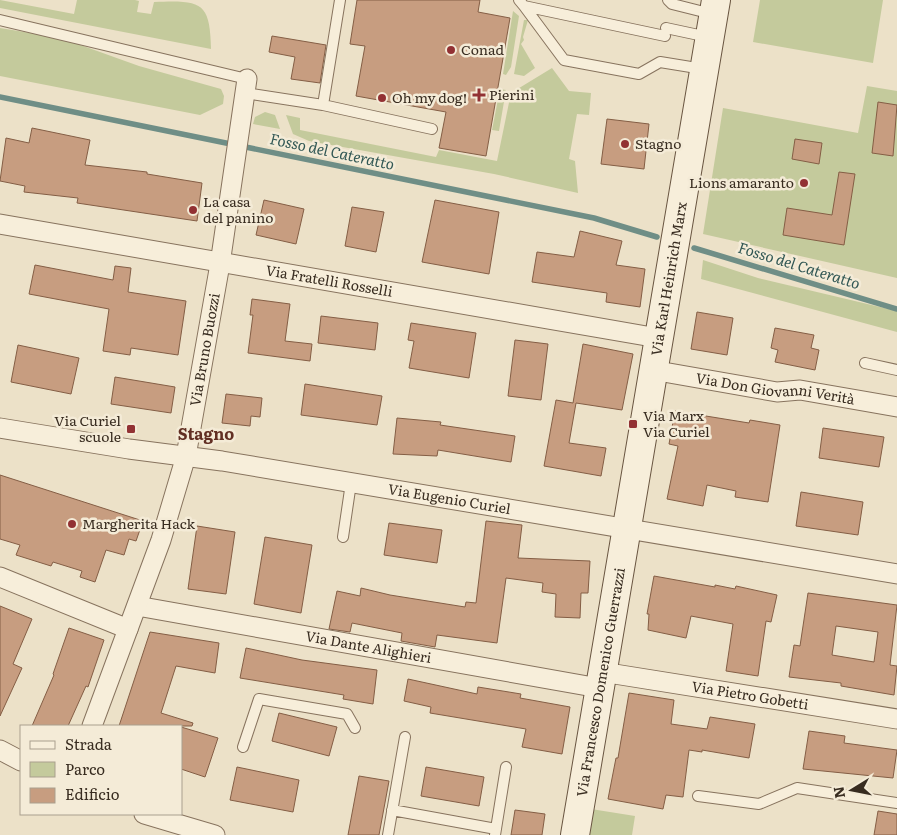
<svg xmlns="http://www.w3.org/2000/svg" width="897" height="835" viewBox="0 0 897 835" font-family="Literata,serif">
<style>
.green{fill:#c4ca9c}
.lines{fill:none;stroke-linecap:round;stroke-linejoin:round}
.stream{stroke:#6f8e86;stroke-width:5.5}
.building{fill:#c79d80;stroke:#845e45;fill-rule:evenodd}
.lane-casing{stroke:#87735e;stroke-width:12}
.street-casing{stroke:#87735e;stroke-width:21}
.secondary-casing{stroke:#695541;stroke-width:30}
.lane{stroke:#f7eeda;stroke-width:10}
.street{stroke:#f7eeda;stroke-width:19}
.secondary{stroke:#f7eeda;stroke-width:28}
.poi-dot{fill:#923133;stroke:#f4ebd7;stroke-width:2}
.labels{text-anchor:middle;stroke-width:5;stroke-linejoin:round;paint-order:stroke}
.poi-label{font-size:14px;fill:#382c20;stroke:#f4ebd7;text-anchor:start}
.street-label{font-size:14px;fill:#382c20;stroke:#f4ebd7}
.water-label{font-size:15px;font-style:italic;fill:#315754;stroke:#f4ebd7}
.quarter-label{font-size:16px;font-weight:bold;fill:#622f23;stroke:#f4ebd7}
</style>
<rect width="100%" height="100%" fill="#ece1c8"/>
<path class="green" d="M0 0 74 14 77 0H135L139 1 137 12 151 14 154 2C202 0 210 2 211 49L0 8Z
M760 0H883L873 63 753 42Z
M513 11 519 16 511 67 506 75 503 74Z
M524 20H528L523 37 524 40 521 44 535 68 524 76 514 74Z
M0 28 61 38 139 66 221 89 224 96 223 104 200 115 0 76Z
M552 68 569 91 591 93 589 115 577 114 569 159 575 161 578 193 494 174 309 141 293 134 286 115 300 118V130L436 157 439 150 497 161 511 93Z
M867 86 897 91V278L703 234 723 108 858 133Z
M500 89 506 90 499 131 492 130Z
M265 112 275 115 280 129 253 124 255 117Z
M703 260 758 278 897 311V332L701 279Z
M591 809 635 816 632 835H587Z"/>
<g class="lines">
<path class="stream" d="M0 97 594 218 657 237
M694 248 897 309"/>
</g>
<path class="building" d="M357 0H480L478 12 510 18 486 156 439 148 446 112 356 96 365 46 350 44Z
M272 36 326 45 320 83 291 79 295 57 269 52Z
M878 102 897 105 893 156 872 153Z
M607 119 649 124 644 169 601 164Z
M32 128 90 140 85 165 147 172V174L202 183 197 221 77 203 78 198 24 192 25 186 0 181 6 138 29 143Z
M795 139 822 143 819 164 792 159Z
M839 172 855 174 844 245 783 235 787 208 832 215Z
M264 200 304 209 296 244 256 235Z
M435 200 499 212 489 274 422 262Z
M352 207 384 212 376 252 345 246Z
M580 231 622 241 616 265 645 269 640 307 606 302 607 293 532 282 537 252 574 257Z
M35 265 113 280 115 266 131 268 128 292 186 301 178 355 131 348 130 355 103 351 109 309 29 294Z
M252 299 290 304 285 341 312 344 310 361 248 353 253 315H250Z
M697 312 733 318 727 355 691 349Z
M321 316 378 323 375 350 318 343Z
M411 323 476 333 469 378 409 368 414 341 408 340Z
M775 328 814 335 811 348 819 350 815 370 775 362 778 350 771 348Z
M515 340 548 344 541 400 508 396Z
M583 344 633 354 622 410 576 403 569 443 606 448 601 476 544 466 556 400 573 403Z
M18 345 79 358 71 394 11 382Z
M115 377 175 387 171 413 111 404Z
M305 384 382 396 377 425 301 415Z
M226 394 262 398 260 417 251 416 250 426 222 423Z
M675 411 749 423 750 420 780 425 768 502 735 497 736 491 707 485 703 506 667 499 678 446 669 444Z
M397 418 441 422 440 425 515 436 511 462 438 450 437 456 393 454Z
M823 428 884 437 879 467 819 458Z
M0 475 143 521 136 541 129 539 124 555 106 550 95 582 80 577 82 571 53 562 51 566 16 555 20 545 0 539Z
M801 492 863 502 858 535 796 526Z
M486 521 522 525 518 558 590 561 588 593H581L580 618 555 617 556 594 542 592 543 583 506 578 497 643 437 635 435 647 401 641 402 633 352 623 350 632 329 629 337 591 360 596 361 588 390 595 465 607 466 602 476 603Z
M389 523 442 530 437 563 384 555Z
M197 526 235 532 226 594 188 589Z
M265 537 312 545 301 613 254 604Z
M654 576 715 587V585L735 589 736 586 777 595 771 622 766 621 758 676 726 671 733 624 691 616 686 638 648 630 649 614H647Z
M808 593 897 605 890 665 897 666 894 695 841 686V683L789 677 794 645 800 646ZM836 626 878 632 874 662 832 655Z
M0 606 32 619 13 664 22 668 0 716Z
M69 628 104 640 88 687 86 686 68 726H32L54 675 53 674Z
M150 632 219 643 215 673 176 666 161 713 193 723 192 726H119Z
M246 648 302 660 377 670 373 704 343 699 344 695 240 678Z
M408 679 477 694 478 687 521 694 520 698 570 707 562 754 522 747 526 729 430 713 431 707 404 701Z
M629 693 674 700 671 724 707 729 710 717 755 724 749 758 702 750V752L689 750 683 797 666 795 663 809 608 799 616 758H618Z
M279 713 337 727 329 756 272 741Z
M181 727 218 738 205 777 181 769Z
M809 731 845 736 844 743 897 750 893 778 803 769Z
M237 767 299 780 293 812 230 800Z
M426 767 484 777 479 806 421 796Z
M359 776 389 781 379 835H348Z
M515 810 545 814 542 835H511Z
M878 811 897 814V835H874Z"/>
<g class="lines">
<g class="lane-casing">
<path id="lane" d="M519 0 524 6 665 36
M668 0 672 4 712 14
M524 6 564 60 639 74 660 62 703 69
M0 20 247 79
M666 28 708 37
M245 93 323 105 432 129
M323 105 340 0
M865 363 897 370
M343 537 351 483
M243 747 259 699 347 714 355 728
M698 796 759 804 797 788 897 803
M392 810 496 829
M388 835 405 737
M495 835 506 767"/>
</g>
<g class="street-casing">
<g id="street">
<path id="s1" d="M0 224 658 338"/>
<path id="s2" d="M652 370 777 392 800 390 897 407"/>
<path id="s3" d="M0 428 129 449 222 461 897 574"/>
<path d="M0 577 128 629"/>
<path id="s4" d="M137 606 599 688"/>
<path id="s5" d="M602 672 897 719"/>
<path id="s6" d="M92 726 161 540 186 456 220 264 247 79"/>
<path d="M0 750 21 761"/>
<path d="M144 814 215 835"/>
</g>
</g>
<g class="secondary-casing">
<g id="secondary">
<path id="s7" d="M575 835 716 0"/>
</g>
</g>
<use href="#lane" class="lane"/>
<use href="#street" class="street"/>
<use href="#secondary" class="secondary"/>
</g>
<g class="poi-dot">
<circle cx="451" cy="50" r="5"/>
<path d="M476.5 87.5h5v5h5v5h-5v5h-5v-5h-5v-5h5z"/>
<circle cx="382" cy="98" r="5"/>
<circle cx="625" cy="144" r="5"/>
<circle cx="804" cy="183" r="5"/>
<circle cx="193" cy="210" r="5"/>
<rect x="628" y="419" width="10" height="10" rx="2.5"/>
<rect x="126" y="424" width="10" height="10" rx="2.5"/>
<circle cx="72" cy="524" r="5"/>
</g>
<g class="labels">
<g class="poi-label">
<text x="461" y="55">Conad</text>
<text x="489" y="100">Pierini</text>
<text x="392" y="103">Oh my dog!</text>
<text x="635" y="149">Stagno</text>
<text x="794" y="188" text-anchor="end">Lions amaranto</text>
<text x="203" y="207">La casa<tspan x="203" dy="16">del panino</tspan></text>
<text x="643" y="421">Via Marx<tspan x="643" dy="16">Via Curiel</tspan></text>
<text x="121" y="426" text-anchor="end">Via Curiel<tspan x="121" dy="16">scuole</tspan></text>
<text x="82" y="529">Margherita Hack</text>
</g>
<g class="street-label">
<text dy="5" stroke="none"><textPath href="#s7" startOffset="564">Via Karl Heinrich Marx</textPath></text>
<text dy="5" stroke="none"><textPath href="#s1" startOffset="334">Via Fratelli Rosselli</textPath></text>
<text dy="5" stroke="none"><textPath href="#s6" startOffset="394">Via Bruno Buozzi</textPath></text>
<text dy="5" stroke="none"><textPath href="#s2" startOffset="125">Via Don Giovanni Verità</textPath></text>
<text dy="5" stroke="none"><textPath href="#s3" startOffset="455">Via Eugenio Curiel</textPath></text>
<text dy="5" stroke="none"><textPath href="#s4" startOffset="235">Via Dante Alighieri</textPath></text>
<text dy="5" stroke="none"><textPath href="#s7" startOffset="155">Via Francesco Domenico Guerrazzi</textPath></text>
<text dy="5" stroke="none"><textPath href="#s5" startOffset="150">Via Pietro Gobetti</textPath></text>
</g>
<g class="water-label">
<text transform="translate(332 152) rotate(12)" y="5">Fosso del Cateratto</text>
<text transform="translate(799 266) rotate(17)" y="5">Fosso del Cateratto</text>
</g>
<g class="quarter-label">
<text x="206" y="440">Stagno</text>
</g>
</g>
<rect x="20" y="725" width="162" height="90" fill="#f4ebd7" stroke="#a99f8e"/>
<rect x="30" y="741" width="25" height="8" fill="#f7eeda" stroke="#a99f8e"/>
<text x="65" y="750" font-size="15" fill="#382c20">Strada</text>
<rect x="30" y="762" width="25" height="15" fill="#c4ca9c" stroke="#a99f8e"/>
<text x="65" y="775" font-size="15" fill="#382c20">Parco</text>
<rect x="30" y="788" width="25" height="15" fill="#c79d80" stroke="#a99f8e"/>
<text x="65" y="800" font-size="15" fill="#382c20">Edificio</text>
<g transform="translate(852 790) rotate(260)" stroke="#f4ebd7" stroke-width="4" paint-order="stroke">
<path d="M0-4L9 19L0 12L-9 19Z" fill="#382c20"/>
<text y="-8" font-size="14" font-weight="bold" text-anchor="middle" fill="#382c20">N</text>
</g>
</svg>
